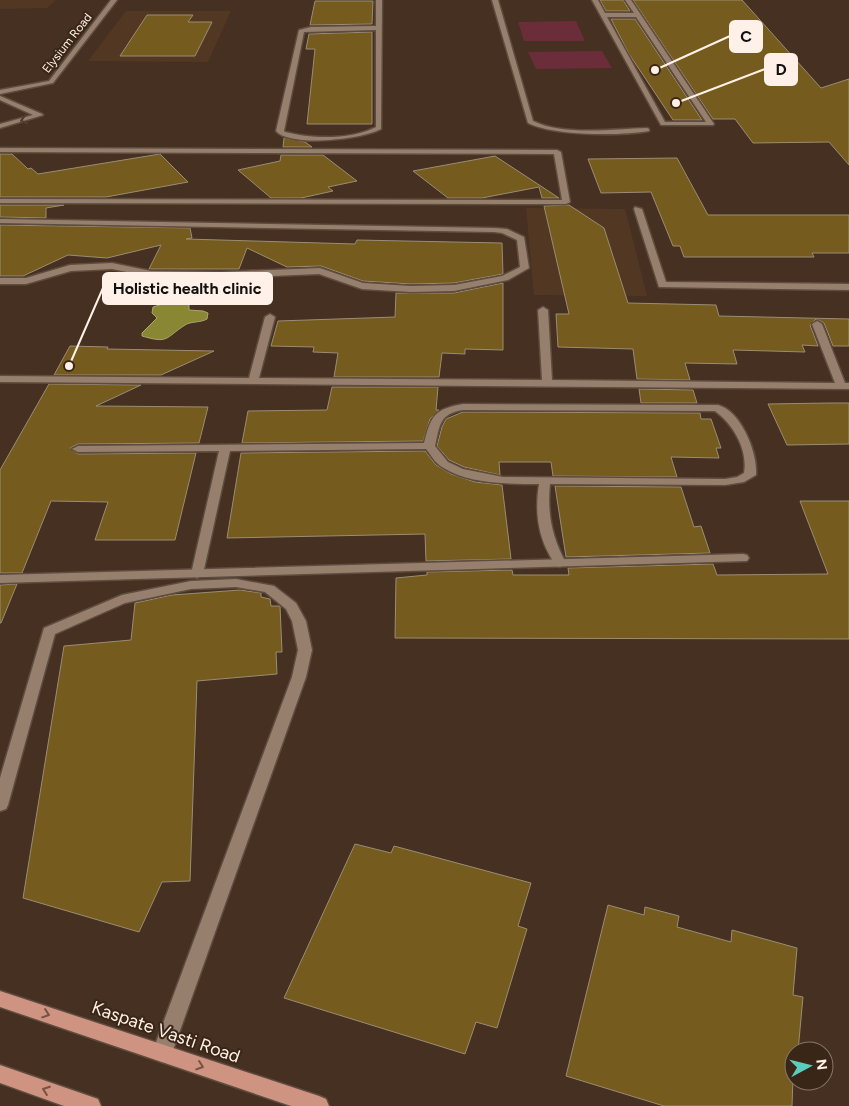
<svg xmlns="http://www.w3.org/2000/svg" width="849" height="1106" viewBox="0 0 849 1106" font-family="Figtree,sans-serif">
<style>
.built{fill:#523823}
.green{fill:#6b2d3a}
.water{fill:#898733;stroke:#aca769}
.building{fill:#765b1e;stroke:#9a8d74}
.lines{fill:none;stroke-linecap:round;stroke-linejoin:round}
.service-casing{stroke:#5e4c3e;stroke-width:3}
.minor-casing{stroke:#5e4c3e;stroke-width:3}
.primary-casing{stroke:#5e4c3e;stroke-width:3}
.service{fill:#977f6e;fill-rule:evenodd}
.minor{fill:#977f6e;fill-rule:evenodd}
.primary{fill:#cf9381;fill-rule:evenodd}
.oneway{stroke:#513c2d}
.oneway2{stroke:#765241}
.labels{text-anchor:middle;stroke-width:4;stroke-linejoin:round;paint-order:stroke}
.far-street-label{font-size:12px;fill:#fff1e7;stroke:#3a2617}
.near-street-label{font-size:18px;fill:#fff1e7;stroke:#3a2617}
.leader{fill:none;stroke:#fff1e7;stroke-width:2}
.callout-dot{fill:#fff1e7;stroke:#3a2617;stroke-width:2}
.callout{fill:#fff1e7;stroke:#fff1e7;stroke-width:2}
.callout-label{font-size:16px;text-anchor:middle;font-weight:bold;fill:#111}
</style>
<rect width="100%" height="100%" fill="#453021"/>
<path class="built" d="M0 0H56L47 8 0 9Z
M126 11H231L208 62 88 61Z
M526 208 625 209 647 296 534 295Z"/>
<path class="green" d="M576 21 585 41H524L518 22Z
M602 51 612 68 536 69 528 52Z"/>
<path class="water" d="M172 301 189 305V310L203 311 208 313 207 319C200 323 191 321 185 325 165 338 169 344 142 336V333L157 318 152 313 153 307Z"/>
<path class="building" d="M600 0H623L630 11H606Z
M633 0H742L821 88 849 79V165L829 142 753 143 735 119H713Z
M315 1H373L372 24 310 25Z
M147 15H193L188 22H212L195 56H120Z
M611 19H635L702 120H673L629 54Z
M372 32V124H307L315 49H306L309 34Z
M284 138 305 142 312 147H283Z
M0 154H12L28 169 31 168 38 174 160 154 188 182 106 197H0Z
M281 155H323L357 181 328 187 333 191 301 198H271L238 170 280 161Z
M495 156 559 198H542L539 187 482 198H448L413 171Z
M677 158 708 215H849V253H812L814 257H684L680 246H673L651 192 601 193 588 159Z
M0 205H64L46 208V218L0 217Z
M569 205 604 228 628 303 716 305 719 316 849 319V346H833L824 323 816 319 810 325 818 346 802 345 805 352 733 350 737 364 685 363 690 380 637 379 633 349 558 347 556 314H569L544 206Z
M0 225 190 228 192 238 186 239 355 244 357 240 502 243 503 274 454 283 411 284 363 281 321 266 287 267 247 248 239 269H149L161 245 107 258 68 255 23 276H0Z
M503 283V350L465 349V354L442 353 439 377H334L338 353 313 352 314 347 271 346 278 321 395 317 396 293H454Z
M70 346 108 347 107 349 214 351 161 375H54Z
M49 384 141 385 96 406 208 407 199 443 78 444 70 448 78 454 196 453 175 540H95L108 502 51 501 22 573H0V470Z
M332 387H438L436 410H439L430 419 423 441 242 443 248 411 327 410Z
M639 389 693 390 697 403H641Z
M829 403H849V444L787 445 768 404Z
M463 412 700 413 701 419H711L721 448H716L719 458 671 457 677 477 553 476 551 462H499L500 475 464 467 449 460 437 446 442 427 446 419Z
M425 451 436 465 451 474 475 482 502 485 511 559 426 561 425 534 227 538 241 453Z
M555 486 681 487 694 527 701 526 710 553 566 557Z
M800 501H849V639L395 638 396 578 427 575V572L512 570 513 575H569L568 568 713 564 717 575 828 574Z
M17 584 1 623H0V585Z
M240 590 261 593V597L270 599 271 606H280L282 652H276L277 674 197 681 190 881 162 882 139 932 23 898 64 646 131 640 135 603 172 595Z
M355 844 391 853 394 846 531 883 518 926 527 929 497 1028 476 1022 465 1054 284 998Z
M608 905 644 915 645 907 679 916 677 927 731 942 732 930 797 948 793 995 803 997 798 1051H794L792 1106H664L566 1076Z"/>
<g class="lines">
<g class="service-casing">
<path id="service" d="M492 0H498L533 121C563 136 614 129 647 128L649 129V131C621 136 553 136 528 123Z
M463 404 718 405C741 411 758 453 756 475L744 482 725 485 550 484C547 514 552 537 566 563L560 567C554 565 553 561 550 556 537 533 535 510 539 484 509 484 467 484 442 467 435 463 431 455 426 449L230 451 203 574 197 578 191 574 219 451 78 452 72 449 78 446 424 443C431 416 434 409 463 404ZM463 410 715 411C734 425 748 450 744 473L737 477 725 479 503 477 463 469 448 462 435 446C440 425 439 414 463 410Z
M236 579 274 586 296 603 306 621 312 650 306 677 172 1053 169 1059 162 1062 155 1059 152 1053 292 677 298 650 292 621 286 609 265 592 236 587 191 589 125 603 55 634 8 805 6 809 0 811V778L44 628 122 595 191 581Z"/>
</g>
<g class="minor-casing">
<path id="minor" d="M111 0H117L53 83 0 94V90L49 81Z
M376 0H382L381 129C363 139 291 148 276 131L299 30 311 27 376 26ZM376 30V127C351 140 312 139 285 132L284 131 304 32Z
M592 0H598L605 13H634L625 0H631L714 124 713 125H661ZM607 17H636L706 122H665Z
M0 96 42 114 43 115 0 128V124L33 115 0 100Z
M0 148 557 150 561 152 570 202 566 204 0 203V199L562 200 554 154 0 152Z
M635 207 642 209 666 282 849 284V290L659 287 634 209Z
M0 219 494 228 507 229 524 237 529 268 508 280 454 291 411 292 362 289 319 274 221 278 151 277 112 269 71 271 26 284H0V278H26L70 265 112 263 151 271 221 272 320 268 363 283 411 286 454 285 502 276 520 267 517 240 502 233 494 232 0 223Z
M543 307 548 310 552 380 835 383 812 324 817 321 822 324 845 383H849V389L0 382V376L249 378 265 317 270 314 275 317 259 378 542 380 538 310Z
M743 554 747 555 749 558 747 561 0 583V575Z"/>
</g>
<g class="primary-casing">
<path id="primary" d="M0 991 319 1096 326 1099 329 1106H291L0 1007Z
M0 1065 98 1099 101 1106H64L0 1083Z"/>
</g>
<use href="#service" class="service"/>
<use href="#minor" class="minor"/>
<use href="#primary" class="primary"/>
</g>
<defs><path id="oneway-chevron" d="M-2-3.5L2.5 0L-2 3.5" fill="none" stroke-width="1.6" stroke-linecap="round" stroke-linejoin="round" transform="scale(1.25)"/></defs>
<use class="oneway" href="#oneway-chevron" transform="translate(24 120) rotate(164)"/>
<g class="oneway2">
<use href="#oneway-chevron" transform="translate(46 1014) rotate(19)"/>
<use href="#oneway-chevron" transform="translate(200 1066) rotate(19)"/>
<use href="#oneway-chevron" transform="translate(46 1090) rotate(-160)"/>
</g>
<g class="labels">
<g class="far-street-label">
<text transform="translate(67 43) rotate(-52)" y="4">Elysium Road</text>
</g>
<g class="near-street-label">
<text transform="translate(166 1032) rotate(19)" y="6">Kaspate Vasti Road</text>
</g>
</g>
<path class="leader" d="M655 70L730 36M676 103L765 69M69 366L103 288"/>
<g class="callout-dot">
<circle cx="655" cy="70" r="5"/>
<circle cx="676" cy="103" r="5"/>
<circle cx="69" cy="366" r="5"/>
</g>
<g class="callout">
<rect x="730" y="21" width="32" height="31" rx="5"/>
<rect x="765" y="54" width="32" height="31" rx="5"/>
<rect x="103" y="273" width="169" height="31" rx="5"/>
</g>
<g class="callout-label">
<text x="746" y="42">C</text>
<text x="781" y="75">D</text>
<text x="187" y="294">Holistic health clinic</text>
</g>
<g transform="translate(809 1066) rotate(83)"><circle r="24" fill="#3a2617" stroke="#89776a"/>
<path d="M0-4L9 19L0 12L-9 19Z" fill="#59cebe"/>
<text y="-8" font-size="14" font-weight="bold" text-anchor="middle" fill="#fff1e7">N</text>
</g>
</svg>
